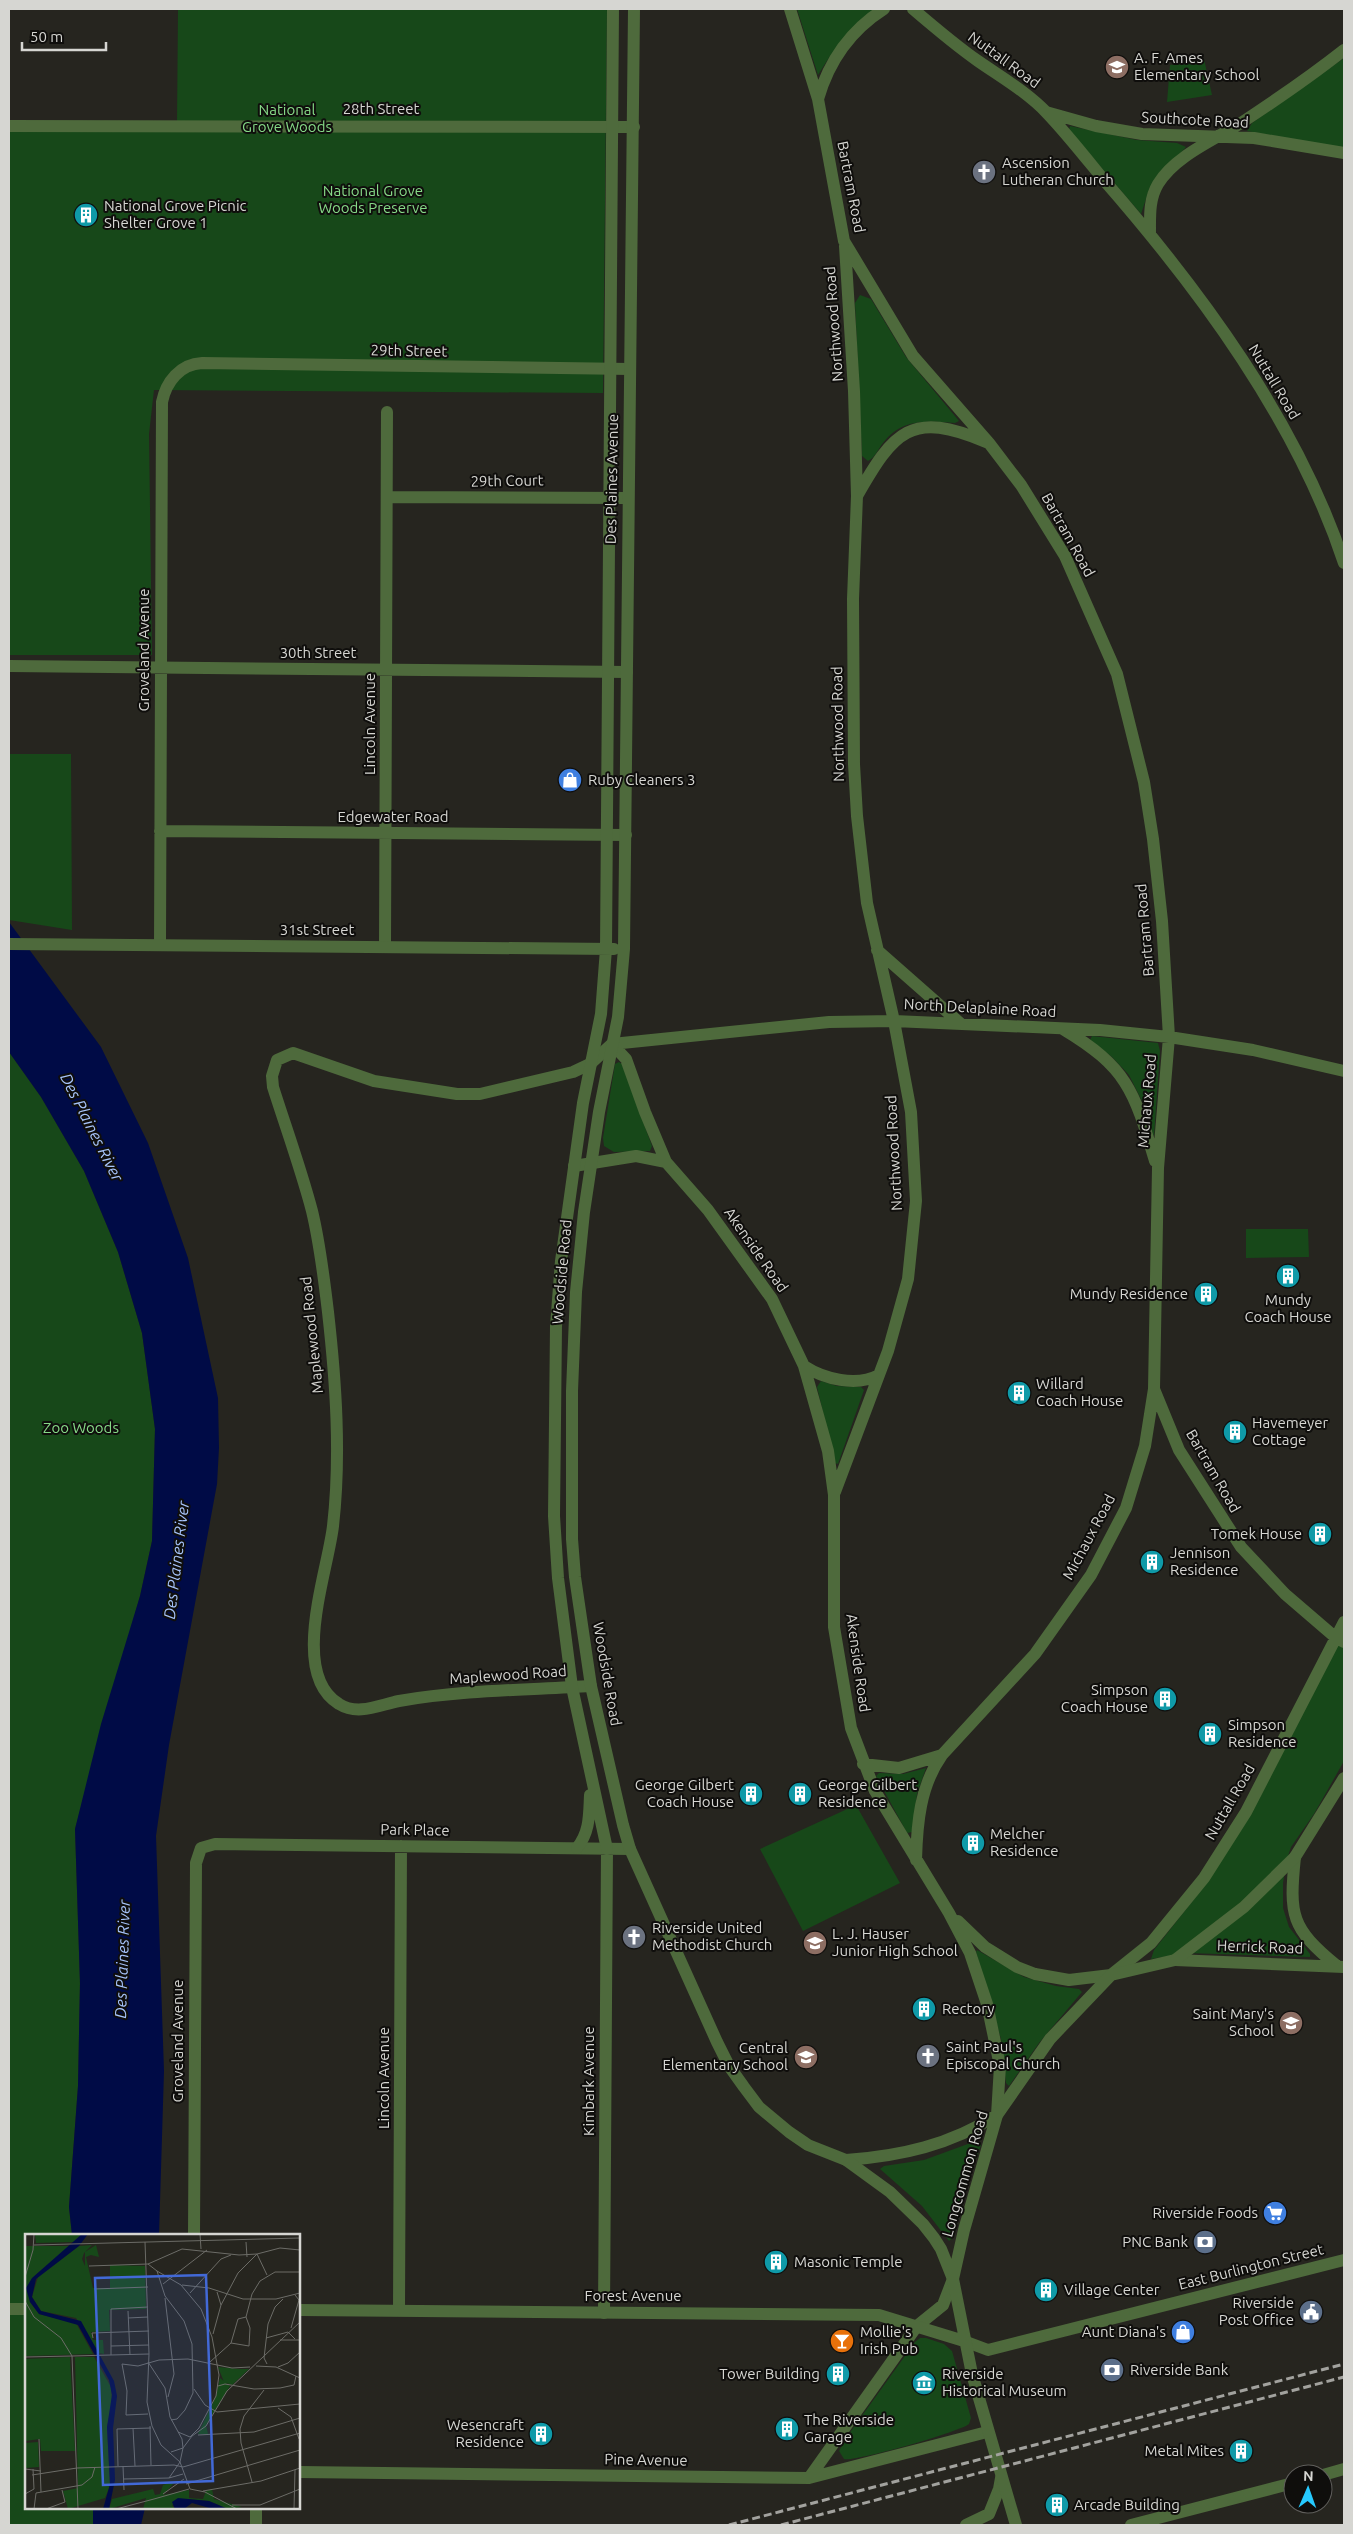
<svg xmlns="http://www.w3.org/2000/svg" width="1353" height="2534" viewBox="0 0 1353 2534" font-family="Ubuntu,sans-serif">
<style>
.green{fill:#174819}
.water{fill:#000b46}
.lines{fill:none;stroke-linecap:round;stroke-linejoin:round}
.minor{stroke:#4e6a3c;stroke-width:12}
.tertiary{stroke:#4e6a3c;stroke-width:12}
.rail{stroke:#a2a29e;stroke-width:3;stroke-dasharray:8 4;stroke-linecap:butt}
.labels{text-anchor:middle;stroke-width:4;stroke-linejoin:round;paint-order:stroke}
.poi-label{font-size:15px;fill:#d6d6d2;stroke:#0f0e0c;text-anchor:start}
.street-label{font-size:15px;fill:#d6d6d2;stroke:#0f0e0c}
.park-label{font-size:15px;fill:#86d987;stroke:#0f0e0c}
.water-label{font-size:16px;font-style:italic;fill:#a7c4fb;stroke:#0f0e0c}
.inset-road{fill:none;stroke:#6c6c67;stroke-width:1}
.view{fill:#4269d7;fill-opacity:0.15;stroke:#4269d7;stroke-width:2.5}
.inset-edge{fill:none;stroke:#d6d6d2;stroke-width:2.5}
</style>
<rect width="100%" height="100%" fill="#26251f"/>
<path class="green" d="M178 9H607L603 393 154 390 149 434 152 655H9V121L177 123Z
M797 9H874L830 56 818 75Z
M1344 58V148L1247 131 1252 123Z
M1204 59 1212 95 1167 102 1170 65Z
M1070 126 1137 140 1177 143 1186 147 1150 187 1141 214 1069 130Z
M860 295 871 299 906 357 959 421 955 423C927 421 902 418 883 443 878 449 875 458 868 461L862 456 855 303Z
M9 754H71L72 930 9 920Z
M1092 1036 1158 1043 1160 1051 1154 1137 1143 1103 1129 1075 1112 1057 1090 1040Z
M9 1052 41 1097 84 1171 118 1252 142 1333 155 1429 152 1541 140 1596 75 1829 80 1983 78 2086 69 2207 72 2235H26V2508H93V2525H9Z
M619 1062 622 1064 652 1146 650 1151 614 1152 604 1146 603 1138 615 1064Z
M1246 1229H1308L1309 1257 1246 1258Z
M821 1381 837 1386 861 1387 864 1390 838 1464 835 1463 817 1387Z
M1344 1635V1761L1314 1814 1291 1847 1287 1859 1283 1883V1908L1289 1927 1310 1954V1957L1187 1953 1151 1959 1154 1950 1194 1899Z
M926 1768 917 1794 912 1832 907 1833 876 1776 879 1773 903 1774Z
M856 1805 900 1883 803 1931 760 1849Z
M977 1950 1024 1977 1056 1986 1079 1989 1082 1992 1039 2043 1009 2086 1006 2083 1001 2039 976 1952Z
M976 2141 981 2145 966 2186 954 2237 949 2241 922 2206 880 2169 884 2166 924 2160Z
M926 2338 944 2344 952 2351 971 2418 969 2424C959 2432 856 2462 844 2459L839 2451 846 2438 915 2342 920 2338Z"/>
<path class="water" d="M9 922 101 1047 148 1143 188 1258 218 1398 219 1448 217 1484 169 1745 156 1836 164 2071 159 2235H72L69 2207 78 2086 80 1983 75 1829 101 1724 140 1596 152 1541 155 1429 142 1333 118 1252 84 1171 41 1097 9 1052Z
M93 2508H145L141 2525H93Z"/>
<g class="lines">
<path class="minor" d="M790 9 818 99 844 241 913 356 989 443 1021 485 1065 556 1117 674 1144 782 1153 839 1162 921 1169 1037 1158 1168 1154 1389 1145 1446 1126 1508 1091 1575 1035 1654 942 1755 899 1768 863 1764
M913 9C934 27 955 45 978 61 1001 77 1027 92 1047 113 1067 134 1085 157 1103 179 1200 290 1297 421 1344 563
M818 99C829 61 851 30 884 9
M1046 112 1096 126 1142 134 1254 138 1344 153
M9 126 634 127
M1150 233C1150 216 1149 199 1158 184 1175 156 1214 140 1241 123 1276 100 1311 76 1344 50
M857 496C894 431 911 410 986 442
M387 497 628 498
M9 666 627 672
M160 831 626 835
M160 945 162 402C166 382 180 364 202 363L630 369
M385 946 387 412
M877 950 961 1024
M1063 1029C1128 1068 1134 1091 1155 1161
M612 1044 626 1059 645 1112 666 1162 708 1210 772 1299 804 1366 828 1451 834 1495V1627L851 1728 875 1791 949 1913 970 1953 987 2004 1000 2066 997 2115C950 2145 901 2156 846 2160
M612 1044 829 1022 894 1021 1100 1030 1169 1037 1253 1050 1344 1071
M574 1166 636 1156 666 1162
M804 1366C824 1379 856 1387 879 1375
M1154 1389 1179 1450 1241 1547 1285 1594 1335 1637 1344 1642
M835 1492 888 1351 908 1279 916 1201 911 1112 894 1021 867 903 857 816 854 764 853 599 857 496 854 391 845 246
M591 1686C527 1690 462 1690 399 1701 379 1705 358 1716 339 1704 289 1674 328 1571 333 1526 341 1456 336 1383 328 1312 324 1278 320 1244 312 1211 301 1169 286 1128 273 1087L272 1076 277 1060 293 1053 374 1081 457 1094H480L573 1072 590 1064 612 1044
M1295 1857C1289 1916 1291 1928 1337 1966
M916 1860C917 1823 920 1786 942 1755
M958 1921 985 1947 1017 1967 1035 1974 1069 1980 1111 1975 1151 1943 1204 1878 1246 1812 1344 1622
M1175 1960 1344 1967
M194 2235 196 1863 201 1848 215 1844 630 1849
M399 2310 401 1846
M604 2313 607 1849
M964 2341 988 2350 1344 2260
M299 2472 809 2478 987 2432
M1323 2475 1344 2469
M809 2478 917 2326 943 2305 953 2279
M256 2525V2508
M966 2525 989 2514 999 2489 1001 2478
M1131 2525 1293 2483"/>
<path class="tertiary" d="M634 9 624 949 618 1017 599 1112 584 1212 576 1292 572 1391V1539L575 1577 591 1686 623 1825 630 1849 717 2042 729 2066 744 2087 759 2107 789 2132 808 2145 846 2160 890 2192 923 2224 934 2238 941 2249 953 2279
M9 944 614 949
M577 1848C590 1832 589 1815 590 1795
M607 1849 572 1687 558 1578 554 1516 556 1326 561 1261 583 1103 601 1014 606 949 613 9
M9 2309H26
M299 2310 879 2315 964 2341
M1016 2525 972 2374 953 2279 964 2230 997 2115 1050 2039 1111 1975 1175 1960 1244 1907 1295 1857 1344 1778"/>
<path class="rail" d="M729 2525 1344 2364
M781 2525 1344 2377"/>
</g>
<defs>
<g id="school-disc" transform="scale(1.25)"><circle r="9.5" fill="#8d6e63" stroke="#0f0e0c"/><path d="M0-5L7-2L0 1L-7-2ZM-4 1L0 2.5L4 1V4Q0 6-4 4Z" fill="#fff"/></g>
<g id="church-disc" transform="scale(1.25)"><circle r="9.5" fill="#6b7280" stroke="#0f0e0c"/><path d="M-1.2-6h2.4v3.5h3.3v2.4h-3.3V6h-2.4V-.1h-3.3v-2.4h3.3Z" fill="#fff"/></g>
<g id="building-disc" transform="scale(1.25)"><circle r="9.5" fill="#0f9aa8" stroke="#0f0e0c"/><path d="M-4-6H4V6H1V3H-1V6H-4ZM-2.5-4.3h1.7v1.8h-1.7ZM.8-4.3h1.7v1.8H.8ZM-2.5-1h1.7V.8h-1.7ZM.8-1h1.7V.8H.8Z" fill="#fff"/></g>
<g id="shop-disc" transform="scale(1.25)"><circle r="9.5" fill="#3f7fe0" stroke="#0f0e0c"/><path d="M-5-2.5h2.3a2.7 3.5 0 0 1 5.4 0H5L5.5 6h-11ZM-1.5-2.5h3a1.5 2.3 0 0 0-3 0Z" fill="#fff"/></g>
<g id="supermarket-disc" transform="scale(1.25)"><circle r="9.5" fill="#3f7fe0" stroke="#0f0e0c"/><path d="M-6-5.5h2.5l.6 2H6L4.5 2H-2.5L-4.4-4H-6ZM-1.5 3.2a1.3 1.3 0 1 0 .1 0ZM3 3.2a1.3 1.3 0 1 0 .1 0Z" fill="#fff"/></g>
<g id="bank-disc" transform="scale(1.25)"><circle r="9.5" fill="#5c6f8a" stroke="#0f0e0c"/><path d="M-6-4H6V4H-6ZM0-2.3a2.3 2.3 0 1 0 0 4.6a2.3 2.3 0 1 0 0-4.6Z" fill="#fff"/></g>
<g id="civic-disc" transform="scale(1.25)"><circle r="9.5" fill="#5c6f8a" stroke="#0f0e0c"/><path d="M-.6-6.5H3V-4.5H.6V-3L4-1V1h2V6H-6V1h2V-1L-.6-3ZM-1.2 2.5V6h2.4V2.5Z" fill="#fff"/></g>
<g id="bar-disc" transform="scale(1.25)"><circle r="9.5" fill="#e8710a" stroke="#0f0e0c"/><path d="M-6-5H6L.8 .8V4.5H3.5V6h-7V4.5H-.8V.8Z" fill="#fff"/></g>
<g id="museum-disc" transform="scale(1.25)"><circle r="9.5" fill="#0f9aa8" stroke="#0f0e0c"/><path d="M0-6L6-3V-2H-6V-3ZM-5-1h2V3h-2ZM-1-1h2V3h-2ZM3-1h2V3H3ZM-6 4H6V6H-6Z" fill="#fff"/></g>
</defs>
<g fill-rule="evenodd">
<use href="#school-disc" x="1117" y="67"/>
<use href="#church-disc" x="984" y="172"/>
<use href="#building-disc" x="86" y="215"/>
<use href="#shop-disc" x="570" y="780"/>
<use href="#building-disc" x="1288" y="1276"/>
<use href="#building-disc" x="1206" y="1294"/>
<use href="#building-disc" x="1019" y="1393"/>
<use href="#building-disc" x="1235" y="1432"/>
<use href="#building-disc" x="1320" y="1534"/>
<use href="#building-disc" x="1152" y="1562"/>
<use href="#building-disc" x="1165" y="1699"/>
<use href="#building-disc" x="1210" y="1734"/>
<use href="#building-disc" x="751" y="1794"/>
<use href="#building-disc" x="800" y="1794"/>
<use href="#building-disc" x="973" y="1843"/>
<use href="#church-disc" x="634" y="1937"/>
<use href="#school-disc" x="815" y="1943"/>
<use href="#building-disc" x="924" y="2009"/>
<use href="#school-disc" x="1291" y="2023"/>
<use href="#church-disc" x="928" y="2056"/>
<use href="#school-disc" x="806" y="2057"/>
<use href="#supermarket-disc" x="1275" y="2213"/>
<use href="#bank-disc" x="1205" y="2242"/>
<use href="#building-disc" x="776" y="2262"/>
<use href="#building-disc" x="1046" y="2290"/>
<use href="#civic-disc" x="1311" y="2312"/>
<use href="#shop-disc" x="1183" y="2332"/>
<use href="#bar-disc" x="842" y="2341"/>
<use href="#bank-disc" x="1112" y="2370"/>
<use href="#building-disc" x="838" y="2374"/>
<use href="#museum-disc" x="924" y="2383"/>
<use href="#building-disc" x="787" y="2429"/>
<use href="#building-disc" x="541" y="2434"/>
<use href="#building-disc" x="1241" y="2451"/>
<use href="#building-disc" x="1057" y="2505"/>
</g>
<g class="labels">
<g class="poi-label">
<text x="1134" y="63">A. F. Ames<tspan x="1134" dy="17">Elementary School</tspan></text>
<text x="1002" y="168">Ascension<tspan x="1002" dy="17">Lutheran Church</tspan></text>
<text x="104" y="211">National Grove Picnic<tspan x="104" dy="17">Shelter Grove 1</tspan></text>
<text x="588" y="785">Ruby Cleaners 3</text>
<text x="1188" y="1299" text-anchor="end">Mundy Residence</text>
<text x="1288" y="1305" text-anchor="middle">Mundy<tspan x="1288" dy="17">Coach House</tspan></text>
<text x="1036" y="1389">Willard<tspan x="1036" dy="17">Coach House</tspan></text>
<text x="1252" y="1428">Havemeyer<tspan x="1252" dy="17">Cottage</tspan></text>
<text x="1302" y="1539" text-anchor="end">Tomek House</text>
<text x="1170" y="1558">Jennison<tspan x="1170" dy="17">Residence</tspan></text>
<text x="1148" y="1695" text-anchor="end">Simpson<tspan x="1148" dy="17">Coach House</tspan></text>
<text x="1228" y="1730">Simpson<tspan x="1228" dy="17">Residence</tspan></text>
<text x="734" y="1790" text-anchor="end">George Gilbert<tspan x="734" dy="17">Coach House</tspan></text>
<text x="818" y="1790">George Gilbert<tspan x="818" dy="17">Residence</tspan></text>
<text x="990" y="1839">Melcher<tspan x="990" dy="17">Residence</tspan></text>
<text x="652" y="1933">Riverside United<tspan x="652" dy="17">Methodist Church</tspan></text>
<text x="832" y="1939">L. J. Hauser<tspan x="832" dy="17">Junior High School</tspan></text>
<text x="942" y="2014">Rectory</text>
<text x="1274" y="2019" text-anchor="end">Saint Mary's<tspan x="1274" dy="17">School</tspan></text>
<text x="946" y="2052">Saint Paul's<tspan x="946" dy="17">Episcopal Church</tspan></text>
<text x="788" y="2053" text-anchor="end">Central<tspan x="788" dy="17">Elementary School</tspan></text>
<text x="1258" y="2218" text-anchor="end">Riverside Foods</text>
<text x="1188" y="2247" text-anchor="end">PNC Bank</text>
<text x="794" y="2267">Masonic Temple</text>
<text x="1064" y="2295">Village Center</text>
<text x="1294" y="2308" text-anchor="end">Riverside<tspan x="1294" dy="17">Post Office</tspan></text>
<text x="860" y="2337">Mollie's<tspan x="860" dy="17">Irish Pub</tspan></text>
<text x="1166" y="2337" text-anchor="end">Aunt Diana's</text>
<text x="1130" y="2375">Riverside Bank</text>
<text x="820" y="2379" text-anchor="end">Tower Building</text>
<text x="942" y="2379">Riverside<tspan x="942" dy="17">Historical Museum</tspan></text>
<text x="804" y="2425">The Riverside<tspan x="804" dy="17">Garage</tspan></text>
<text x="524" y="2430" text-anchor="end">Wesencraft<tspan x="524" dy="17">Residence</tspan></text>
<text x="1224" y="2456" text-anchor="end">Metal Mites</text>
<text x="1074" y="2510">Arcade Building</text>
</g>
<g class="street-label">
<text transform="translate(1004 60) rotate(36)" y="5">Nuttall Road</text>
<text x="381" y="114">28th Street</text>
<text transform="translate(1195 120) rotate(3)" y="5">Southcote Road</text>
<text transform="translate(851 187) rotate(79)" y="5">Bartram Road</text>
<text transform="translate(834 324) rotate(-94)" y="5">Northwood Road</text>
<text transform="translate(409 351) rotate(1)" y="5">29th Street</text>
<text transform="translate(1274 382) rotate(59)" y="5">Nuttall Road</text>
<text transform="translate(612 479) rotate(-89)" y="5">Des Plaines Avenue</text>
<text transform="translate(507 481) rotate(-1)" y="5">29th Court</text>
<text transform="translate(1068 535) rotate(61)" y="5">Bartram Road</text>
<text transform="translate(144 650) rotate(-90)" y="5">Groveland Avenue</text>
<text x="318" y="658">30th Street</text>
<text transform="translate(370 724) rotate(-90)" y="5">Lincoln Avenue</text>
<text transform="translate(838 724) rotate(-91)" y="5">Northwood Road</text>
<text x="393" y="822">Edgewater Road</text>
<text x="317" y="935">31st Street</text>
<text transform="translate(1145 930) rotate(-95)" y="5">Bartram Road</text>
<text transform="translate(980 1008) rotate(3)" y="5">North Delaplaine Road</text>
<text transform="translate(1147 1101) rotate(-85)" y="5">Michaux Road</text>
<text transform="translate(894 1153) rotate(-93)" y="5">Northwood Road</text>
<text transform="translate(756 1250) rotate(55)" y="5">Akenside Road</text>
<text transform="translate(562 1272) rotate(-85)" y="5">Woodside Road</text>
<text transform="translate(312 1335) rotate(-96)" y="5">Maplewood Road</text>
<text transform="translate(1213 1471) rotate(60)" y="5">Bartram Road</text>
<text transform="translate(1089 1537) rotate(-62)" y="5">Michaux Road</text>
<text transform="translate(858 1663) rotate(82)" y="5">Akenside Road</text>
<text transform="translate(607 1674) rotate(80)" y="5">Woodside Road</text>
<text transform="translate(508 1675) rotate(-4)" y="5">Maplewood Road</text>
<text transform="translate(1230 1802) rotate(-60)" y="5">Nuttall Road</text>
<text transform="translate(415 1830) rotate(1)" y="5">Park Place</text>
<text transform="translate(1260 1947) rotate(2)" y="5">Herrick Road</text>
<text transform="translate(178 2041) rotate(-90)" y="5">Groveland Avenue</text>
<text transform="translate(384 2078) rotate(-90)" y="5">Lincoln Avenue</text>
<text transform="translate(589 2081) rotate(-90)" y="5">Kimbark Avenue</text>
<text transform="translate(965 2174) rotate(-74)" y="5">Longcommon Road</text>
<text transform="translate(1251 2267) rotate(-14)" y="5">East Burlington Street</text>
<text x="633" y="2301">Forest Avenue</text>
<text transform="translate(646 2460) rotate(1)" y="5">Pine Avenue</text>
</g>
<g class="park-label">
<text x="287" y="115">National<tspan x="287" dy="17">Grove Woods</tspan></text>
<text x="373" y="196">National Grove<tspan x="373" dy="17">Woods Preserve</tspan></text>
<text x="81" y="1433">Zoo Woods</text>
</g>
<g class="water-label">
<text transform="translate(92 1127) rotate(63)" y="6">Des Plaines River</text>
<text transform="translate(176 1560) rotate(-83)" y="6">Des Plaines River</text>
<text transform="translate(122 1959) rotate(-88)" y="6">Des Plaines River</text>
</g>
</g>
<g transform="translate(25 2234)">
<rect width="275" height="275" fill="#26251f"/>
<path d="M10 0H57L50 8 11 9ZM67 11 59 19 57 25 60 32V18L71 11 74 23 66 21 61 23 68 54H85V31L120 32 121 75 84 76 85 97 66 98 68 106H78L79 120 74 119 51 84 16 77 7 63 13 43 54 12ZM0 12H46L12 40 3 52 5 68 14 80 51 89 68 120 0 122ZM45 123 50 217H16L15 205 0 207V125ZM50 123H69L86 153 87 170 82 193 85 252 80 264 43 275 38 257 53 254ZM193 133 214 135H224L207 151 199 148ZM195 144 205 152 181 191 183 200H173L191 162ZM13 208 14 233 0 234V209ZM147 248 149 249 138 261 164 256V264L178 265 181 257 187 255 189 265 217 273 203 275 184 267 160 265 147 271 150 275H118L121 264 84 275 87 265 128 255 130 261 135 260 138 251Z" fill="#174819"/>
<path d="M57 0H63L54 12 11 45 7 63 16 77 56 87 89 147 92 162 88 194 90 246 84 275H78L85 250 82 193 87 161 84 146 53 91 14 80 5 68 1 54 7 44ZM153 264 184 267 203 275H188L167 269 159 275H150L147 268Z" fill="#000b46"/>
<path class="inset-road" d="M175 0 176 15M120 8 124 120 122 168 127 192 136 211 155 228 144 244M221 8 222 23M9 11 275 4M232 20 242 41M123 30 132 37 140 62 159 87 167 110 168 159 160 176 152 185 146 186M64 32 123 30 157 15 214 21 232 20M132 37 156 51 176 75 187 103 194 141 191 162 174 194 165 203 153 198M0 43 8 16 9 0M138 50 182 16M157 51 184 54 218 65H251L275 59M69 55 123 53M165 59 196 25 206 21M140 64 149 140 143 163M0 67 9 83 36 104 47 122 53 275M196 71 213 39 232 20 255 14 275 16M103 77 105 121M103 84 123 83M266 94 274 66 270 61M188 100 196 71 192 58M68 104 67 99 124 97M241 104 263 98 270 105M255 106H275M206 109 213 85 221 83 227 60 235 47 250 38H275M86 112 124 111M86 121V75L123 73M47 122 124 120M0 123 47 122M123 128 140 154 145 183 157 205 158 214 146 218M185 128 206 109 224 112 225 94 221 83M242 130 239 124 243 90 250 73 258 65M231 132 251 133 275 144M253 133 263 129 275 118M193 152 200 150 229 155 255 154 269 151 271 142M169 155 180 171 192 178 275 170M253 174 266 183 274 205M123 180 101 181 102 157 97 130 113 132 134 126 163 125 207 134 225 133M125 192 126 231M108 194 110 232M173 201 229 198 275 184M14 205 16 258M93 232 92 195 126 194M98 232 99 256M0 235 16 237M7 241 52 234 149 231 158 233 275 199M98 245 144 244 158 240M227 248 216 209 215 195 219 182 239 156M161 250 275 216M178 257 236 247 275 234M0 260 9 255 8 235M138 260 159 245M129 265 164 255M207 271H235L275 255M9 275 11 259 57 251 67 243 70 233M21 275 40 268 37 256M91 275 129 265M212 275 180 258 165 255 155 228 158 214 167 202 181 192 202 157 275 88M269 275 270 236"/>
<path class="view" d="M181 41 188 247 78 251 70 44Z"/>
<rect width="275" height="275" class="inset-edge"/>
</g>
<rect width="1353" height="2534" fill="none" stroke="#d6d6d2" stroke-width="20"/>
<g transform="translate(1308 2489) rotate(2)"><circle r="24" fill="#0f0e0c" stroke="#5f5e5b"/>
<path d="M0-4L9 19L0 12L-9 19Z" fill="#26c9fe"/>
<text y="-8" font-size="14" font-weight="bold" text-anchor="middle" fill="#d6d6d2">N</text>
</g>
<path d="M22 42v8h84v-8" fill="none" stroke="#d6d6d2" stroke-width="2.5"/>
<text x="30" y="42" font-size="15" fill="#d6d6d2" stroke="#0f0e0c" stroke-width="4" paint-order="stroke">50 m</text>
</svg>
